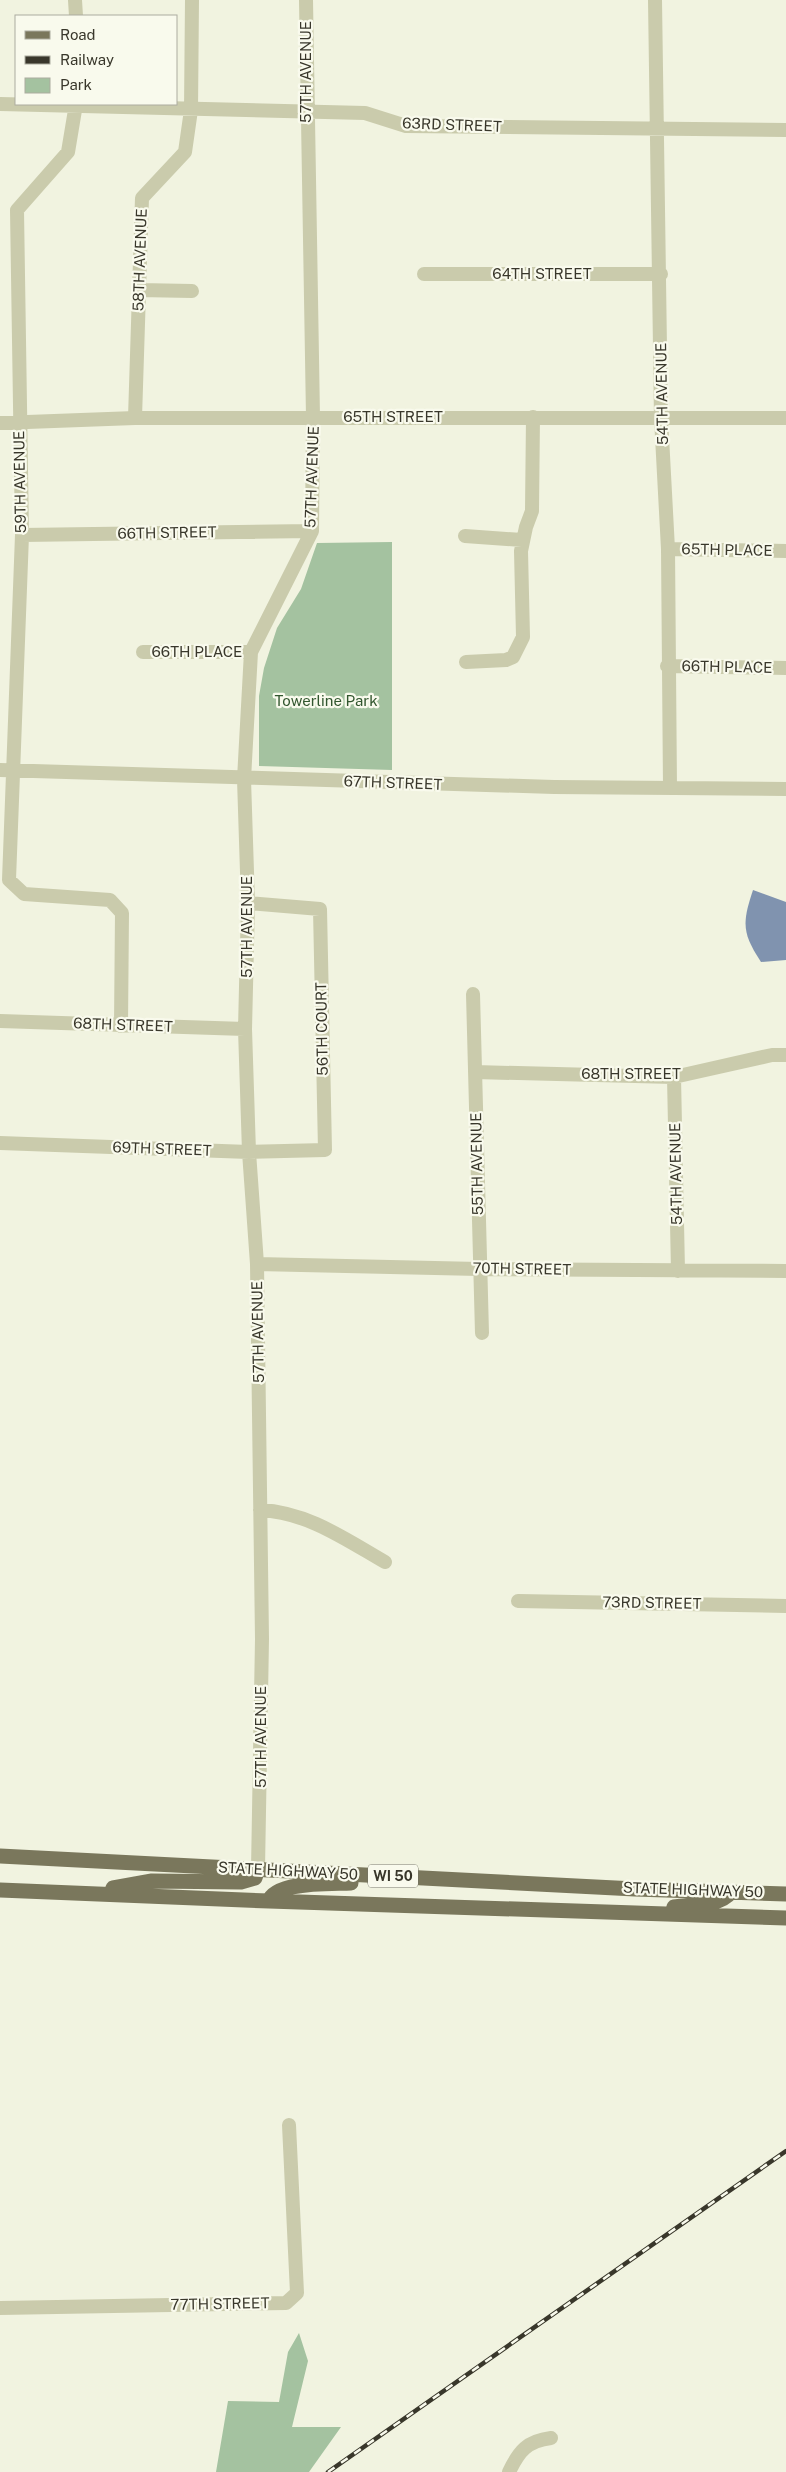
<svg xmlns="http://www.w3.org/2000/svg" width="786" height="2472" viewBox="0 0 786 2472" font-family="'Public Sans',sans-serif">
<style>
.green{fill:#a4c2a0}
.water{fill:#8093af}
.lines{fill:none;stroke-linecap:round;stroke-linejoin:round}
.minor{stroke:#cacbac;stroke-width:14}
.major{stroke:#7a775c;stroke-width:15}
.rail-casing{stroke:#39372b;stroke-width:4.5}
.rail{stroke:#f9faed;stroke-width:2.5;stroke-dasharray:8;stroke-linecap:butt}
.labels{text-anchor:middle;stroke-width:4.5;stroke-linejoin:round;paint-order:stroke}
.shield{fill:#f9faed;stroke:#737265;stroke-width:1}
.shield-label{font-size:14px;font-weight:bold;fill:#39372b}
.street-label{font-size:15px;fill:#39372b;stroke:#f9faed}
.park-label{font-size:15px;fill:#32572f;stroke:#f9faed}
</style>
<rect width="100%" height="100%" fill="#f1f3e0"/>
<path class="green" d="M392 542V770L259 766V696L264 668 277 628 301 589 317 543Z
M299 2333 308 2361 292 2427H341L309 2472H216L228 2401 279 2402 288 2352Z"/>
<path class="water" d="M753 890 786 902V960L761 962C742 933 742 923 753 890Z"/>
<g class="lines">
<path class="minor" d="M75 0 76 16
M655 0 661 418 668 549 670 788
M0 104 365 113 406 126 786 130
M76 104 68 152 17 210 22 535 9 880 24 894 110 900 122 913 121 1026
M424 274H661
M139 290 192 291
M135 418 142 198 185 152 191 110 192 0
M0 423 135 418H786
M22 535 312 531
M465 536 522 540
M668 549 786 551
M143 652H251
M466 662 506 660 513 657 523 637 521 551 526 527 532 511 533 417
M667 666 786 668
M0 770 554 787 786 789
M473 994 482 1333
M0 1021 245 1029
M475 1072 674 1077 772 1055H786
M674 1077 678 1271
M0 1143 249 1152 325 1150 320 909 248 903
M257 1264 479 1269 786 1271
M260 1510C307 1512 345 1539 385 1562
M518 1601 786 1606
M258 1869 262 1639 257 1264 249 1152 245 1029 248 903 244 779 251 652 312 531 313 417 306 0
M0 2308 286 2303 297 2293 289 2125
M509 2472C519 2451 527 2441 551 2438"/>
<path class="major" d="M0 1856 635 1889 786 1894
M113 1888 152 1881 241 1882 255 1878 258 1869
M0 1890 269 1901 786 1918
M269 1901C276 1881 331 1884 351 1883
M674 1907C691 1904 719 1907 731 1892"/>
<g class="rail-casing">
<path id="rail" d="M328 2472 786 2151"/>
</g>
<use href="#rail" class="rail"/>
</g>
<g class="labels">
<rect class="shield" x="368" y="1864.5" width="50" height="23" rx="4"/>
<g class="shield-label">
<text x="393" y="1881">WI 50</text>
</g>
<g class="street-label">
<text transform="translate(306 72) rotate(-90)" y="5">57TH AVENUE</text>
<text transform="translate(452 125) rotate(2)" y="5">63RD STREET</text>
<text transform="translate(140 260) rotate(-88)" y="5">58TH AVENUE</text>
<text x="542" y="279">64TH STREET</text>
<text transform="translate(662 394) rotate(-91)" y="5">54TH AVENUE</text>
<text x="393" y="422">65TH STREET</text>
<text transform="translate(312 477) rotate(-88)" y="5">57TH AVENUE</text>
<text transform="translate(20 482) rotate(-91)" y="5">59TH AVENUE</text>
<text transform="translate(167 533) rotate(-1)" y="5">66TH STREET</text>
<text transform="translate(727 550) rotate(1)" y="5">65TH PLACE</text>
<text x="197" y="657">66TH PLACE</text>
<text transform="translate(727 667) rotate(1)" y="5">66TH PLACE</text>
<text transform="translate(393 783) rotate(2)" y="5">67TH STREET</text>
<text transform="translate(247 927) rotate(-90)" y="5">57TH AVENUE</text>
<text transform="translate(123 1025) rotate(2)" y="5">68TH STREET</text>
<text transform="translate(322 1029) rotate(-91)" y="5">56TH COURT</text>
<text x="631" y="1079">68TH STREET</text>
<text transform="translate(162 1149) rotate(2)" y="5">69TH STREET</text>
<text transform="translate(477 1164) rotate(-91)" y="5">55TH AVENUE</text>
<text transform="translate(676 1174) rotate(-91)" y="5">54TH AVENUE</text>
<text transform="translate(522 1269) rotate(1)" y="5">70TH STREET</text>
<text transform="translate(258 1332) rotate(-91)" y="5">57TH AVENUE</text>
<text transform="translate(652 1603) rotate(1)" y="5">73RD STREET</text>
<text transform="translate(261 1737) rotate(-90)" y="5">57TH AVENUE</text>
<text transform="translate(288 1871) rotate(3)" y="5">STATE HIGHWAY 50</text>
<text transform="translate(693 1890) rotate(2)" y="5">STATE HIGHWAY 50</text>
<text transform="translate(220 2304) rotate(-1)" y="5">77TH STREET</text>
</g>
<g class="park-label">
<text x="326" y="706">Towerline Park</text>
</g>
</g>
<rect x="15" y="15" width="162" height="90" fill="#f9faed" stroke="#acac9f"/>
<rect x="25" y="31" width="25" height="8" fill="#7a775c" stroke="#acac9f"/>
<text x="60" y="40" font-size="15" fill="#39372b">Road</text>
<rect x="25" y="56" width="25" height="8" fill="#39372b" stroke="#acac9f"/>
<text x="60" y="65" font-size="15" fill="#39372b">Railway</text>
<rect x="25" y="78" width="25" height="15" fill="#a4c2a0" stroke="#acac9f"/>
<text x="60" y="90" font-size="15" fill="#39372b">Park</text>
</svg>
